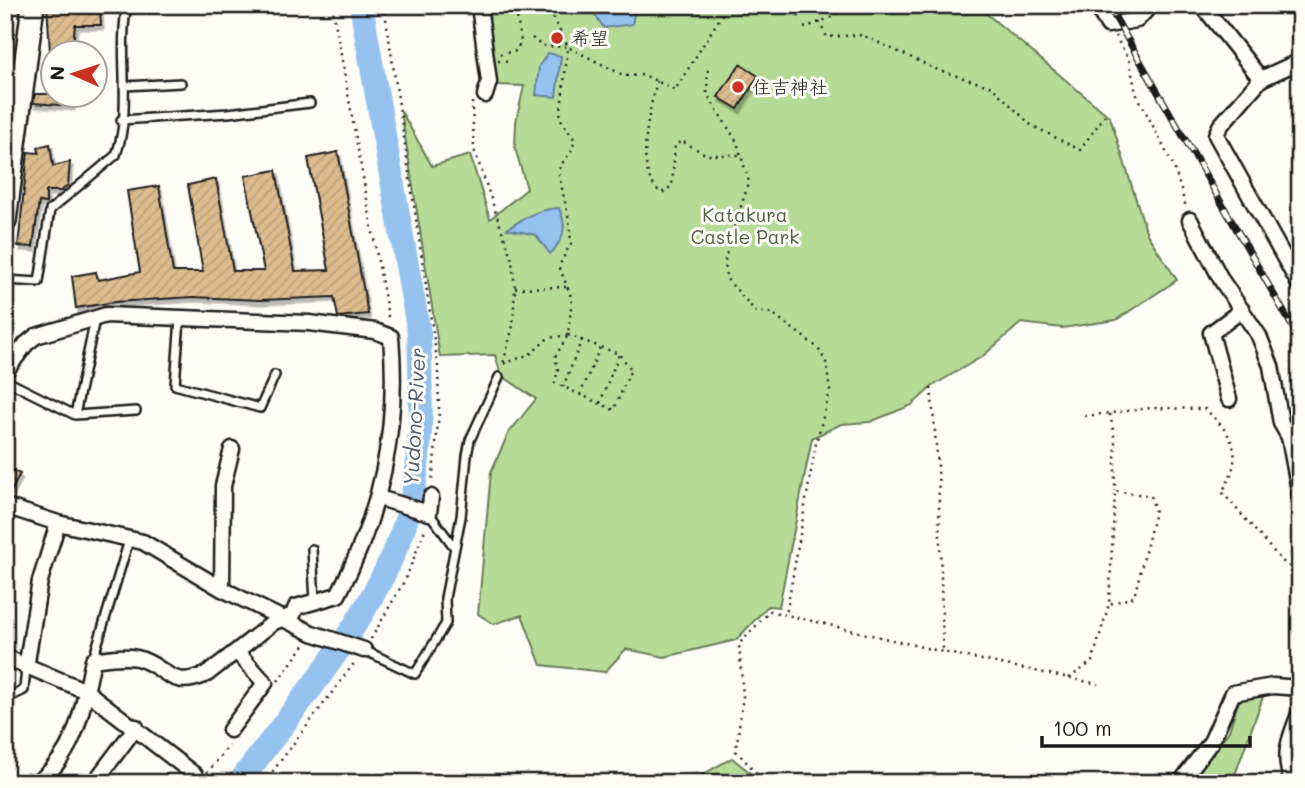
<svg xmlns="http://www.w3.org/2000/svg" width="1305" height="788" viewBox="0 0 1305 788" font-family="Mali,'Klee One',sans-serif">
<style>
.park{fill:#b6db96;stroke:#697c59;stroke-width:2}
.water{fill:#95c2ef;stroke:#65809b;stroke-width:2}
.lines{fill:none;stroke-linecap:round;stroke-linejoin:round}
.river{stroke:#95c2ef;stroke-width:24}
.building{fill:url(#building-hatch);stroke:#1c1c1c;stroke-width:2;filter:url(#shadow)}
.lane-casing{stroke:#1c1c1c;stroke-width:12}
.street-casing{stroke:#1c1c1c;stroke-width:19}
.secondary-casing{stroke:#1c1c1c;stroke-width:26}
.path{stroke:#1c1c1c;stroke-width:2.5;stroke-dasharray:2 5;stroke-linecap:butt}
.lane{stroke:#fdfcf7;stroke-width:7}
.street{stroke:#fdfcf7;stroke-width:14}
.secondary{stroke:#fdfcf7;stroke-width:21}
.rail-casing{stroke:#1c1c1c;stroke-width:7}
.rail{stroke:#fdfcf7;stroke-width:4.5;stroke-dasharray:13;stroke-linecap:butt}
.poi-dot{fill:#c8321e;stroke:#fdfcf7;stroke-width:2.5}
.labels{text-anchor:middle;stroke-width:6;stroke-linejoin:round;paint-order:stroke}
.poi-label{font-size:19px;fill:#1c1c1c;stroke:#fdfcf7;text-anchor:start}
.park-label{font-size:19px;fill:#525f47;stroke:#fdfcf7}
.water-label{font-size:21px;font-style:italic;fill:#4c5e70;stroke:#fdfcf7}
</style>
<defs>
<pattern id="building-hatch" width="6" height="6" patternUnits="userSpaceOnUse" patternTransform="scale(1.75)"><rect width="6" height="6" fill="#ddbc8f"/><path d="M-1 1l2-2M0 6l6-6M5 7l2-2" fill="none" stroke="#bda17b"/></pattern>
<filter id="shadow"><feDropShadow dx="2.5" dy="4.5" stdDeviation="0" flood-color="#0004"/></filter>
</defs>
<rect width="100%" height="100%" fill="#fdfcf7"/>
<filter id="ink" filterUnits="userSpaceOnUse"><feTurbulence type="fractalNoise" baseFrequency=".0143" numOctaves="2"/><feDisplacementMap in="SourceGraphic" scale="14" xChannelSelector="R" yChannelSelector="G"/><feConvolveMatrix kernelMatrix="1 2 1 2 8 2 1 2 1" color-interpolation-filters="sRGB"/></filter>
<g filter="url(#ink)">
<path class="park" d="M483 5H976L1110 117 1147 234 1177 280 1116 320 1062 328 1021 323 983 356 934 385 912 405 870 422 841 424 812 438 779 607 768 606 736 640 665 657 626 649 605 672 541 665 522 615 494 624 478 614 491 472 508 434 536 399 501 375 495 355 440 357 401 111 432 166 470 155 490 219 527 189 515 148 516 122 524 86 495 85Z
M1245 694 1263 697 1232 783H1189L1229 731 1238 703Z
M732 758 763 783H688Z"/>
<path class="water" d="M588 5H636L632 24 604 28Z
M548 53 561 56 556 97 536 95 539 66Z
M559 208C568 228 564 239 550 254L536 235 507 229C524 218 538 209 559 208Z"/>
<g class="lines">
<path class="river" d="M239 783C301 698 396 593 414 488 423 437 421 384 419 333L361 5"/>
</g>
<path class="building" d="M47 5H100L101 25H75L72 52H50Z
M740 64 758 76 738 109 718 97Z
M35 94H72V106L33 103Z
M50 144 53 166 70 162 68 185 61 191H46V203L39 202 33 247 18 246 28 152 39 153 38 147Z
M338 152 368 314 338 317 334 297 260 300 193 297 115 302 76 308 72 276 96 272 98 280 140 272 127 191 159 186 173 272H203L188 185 216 179 233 271H264L245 176 276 170 295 271 329 270 308 158Z
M5 467 20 474 8 497H5Z"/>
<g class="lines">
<g class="lane-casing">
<path id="lane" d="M125 86 181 83
M121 120 228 113 310 103
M5 280 39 282 50 210 116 155C133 108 117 54 127 5
M180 319 175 385 260 408 275 375
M5 380 75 415 136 411
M75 415 95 319
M429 513 454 547
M312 549 315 601
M364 650 415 674 446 623 445 598 461 517 467 456 470 440 499 377
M93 659 130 537
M5 699 24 690 26 668"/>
</g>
<g class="street-casing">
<path id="street" d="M479 5 489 82 485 95
M1096 5 1108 25 1137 20 1151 5
M1202 5 1261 79
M1295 5 1300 17
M1300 61 1261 79 1220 126 1216 135 1300 286
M1190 220 1222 281 1259 336 1271 366 1281 423 1289 437 1300 496
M5 372 26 344 36 336 106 315 309 323 375 331 391 337C399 430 381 513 338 595L296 607 293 615 274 622 207 674C168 691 168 666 137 658 123 655 107 658 93 660 83 706 77 755 36 783
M1229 399 1211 333 1242 310
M379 498 429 513 431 497
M5 506 58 523 143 542 222 589 312 633 364 650
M222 589 223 486 232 449
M5 657 86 691 195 775V783
M26 668 40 581 58 523
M230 730 265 683 237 652
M94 783 136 727
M1180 783 1211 742 1233 693 1273 686 1300 688
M1293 783C1281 756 1290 737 1300 712"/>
</g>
<g class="secondary-casing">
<path id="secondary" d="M5 221 33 5"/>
</g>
<path class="path" d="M332 5 389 322
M384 5 438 366 439 413 432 483
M547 5 568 47 625 76 644 75 675 90 728 5
M791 5 797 17 822 5
M819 22 827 37 862 35 938 70 992 87 1031 125 1080 150 1105 115
M804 28 835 16 838 5
M1115 36 1129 59 1136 93 1174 167 1186 207
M500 54 516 51 521 41 515 5
M498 61 510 62
M708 70 707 94 737 142 749 182 730 240 725 260 726 278 756 312 772 313 818 348 826 362 830 391 816 443 786 615
M657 81C650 108 632 175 662 193L672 186 675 145 682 141 707 155H741
M472 102 474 149 512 260 515 288 513 326 503 364
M515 288 567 287
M568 335 619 354 631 369 614 410 555 383 558 369 555 357Z
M504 364 532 353 548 338 568 335 572 299 559 266 571 243 569 220 559 175 560 166 573 149 574 139 560 118 568 47 542 46 532 38
M563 387 582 339
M931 388 938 466 943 652
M580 395 601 345
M600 403 619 354
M1110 414 1115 441V491
M1085 416 1152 408 1205 409C1236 437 1244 456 1222 492L1281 560 1300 575
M371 639 406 578 426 527
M1069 678 1092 662 1109 604 1115 491 1151 496 1155 512 1134 597 1109 604
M278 681 305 644
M207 773 229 745
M264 783 355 662
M766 783 736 751 743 696 739 644 770 611 943 652 1098 684"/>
<use href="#lane" class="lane"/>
<use href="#street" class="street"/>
<use href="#secondary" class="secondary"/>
<g class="rail-casing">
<path id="rail" d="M1108 5 1300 340"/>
</g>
<use href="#rail" class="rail"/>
</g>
</g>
<g class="poi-dot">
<circle cx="557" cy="38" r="7"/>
<circle cx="738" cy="87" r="7"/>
</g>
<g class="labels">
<g class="poi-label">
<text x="571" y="45">希望</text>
<text x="752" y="94">住吉神社</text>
</g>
<g class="park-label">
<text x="745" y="222">Katakura<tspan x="745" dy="22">Castle Park</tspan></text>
</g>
<g class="water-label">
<text transform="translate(415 417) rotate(-87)" y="7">Yudono-River</text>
</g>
</g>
<rect width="1305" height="788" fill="none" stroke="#fdfcf7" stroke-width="28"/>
<rect x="14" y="14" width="1277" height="760" fill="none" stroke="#1c1c1c" stroke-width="2.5" filter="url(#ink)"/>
<g transform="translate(74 74) rotate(273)"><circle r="33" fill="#fdfcf7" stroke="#a3a29f" stroke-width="2"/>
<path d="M0-5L12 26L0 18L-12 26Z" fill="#c8321e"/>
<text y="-10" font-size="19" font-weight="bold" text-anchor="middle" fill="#1c1c1c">N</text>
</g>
<path d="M1042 736v10h208v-10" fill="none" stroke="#1c1c1c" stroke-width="3.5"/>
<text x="1053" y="736" font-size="21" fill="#1c1c1c" stroke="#fdfcf7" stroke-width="5" paint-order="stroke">100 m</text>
</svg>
